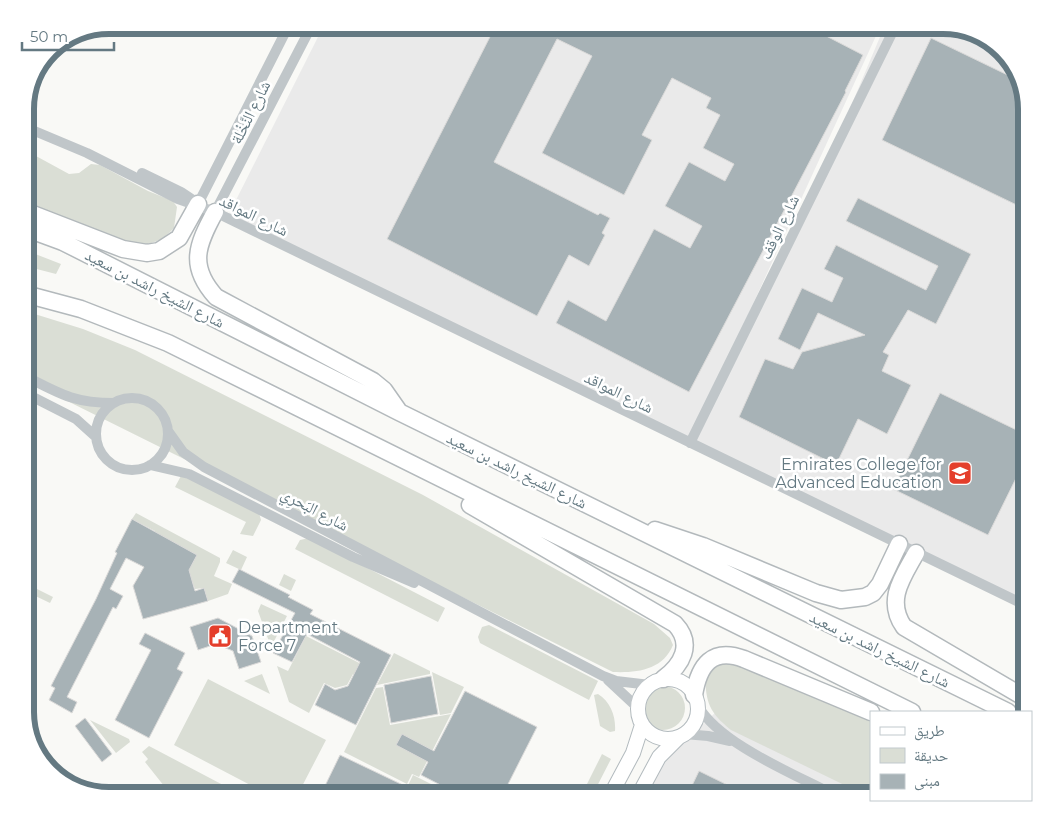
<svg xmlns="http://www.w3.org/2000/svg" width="1052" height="821" viewBox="0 0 1052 821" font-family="Montserrat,'Noto Naskh Arabic',sans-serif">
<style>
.built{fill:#eaeaea}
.green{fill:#daded5}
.building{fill:#a7b2b6;stroke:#dbdad9}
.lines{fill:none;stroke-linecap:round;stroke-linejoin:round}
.secondary-casing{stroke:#b2babe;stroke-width:16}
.trunk-casing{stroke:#b3b9bc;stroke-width:19}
.minor{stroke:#c0c6c9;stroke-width:10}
.secondary{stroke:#fff;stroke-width:14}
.trunk{stroke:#fff;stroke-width:16}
.labels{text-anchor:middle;stroke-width:5;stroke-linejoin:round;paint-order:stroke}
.street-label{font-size:16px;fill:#647982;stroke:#fff}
.poi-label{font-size:16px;fill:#647982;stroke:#fff;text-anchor:end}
.rim{fill:none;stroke:#647982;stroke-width:6}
</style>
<rect width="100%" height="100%" fill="#f9f9f6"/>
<path class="built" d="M324 25H881L702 415 829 158 885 25H943L998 46 1018 72 1027 109V606L227 218Z
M721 707 871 796H646L662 764Z"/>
<path class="green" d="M25 150 69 174 79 173 91 164 100 165 148 191 173 201 177 207 174 228C163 240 151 245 134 246L25 203Z
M25 250 61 264 56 274 25 266Z
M25 311 83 329 135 350 423 495 654 624 670 638 673 645C663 670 637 673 613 672L25 380Z
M182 474 259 513 261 520 253 536 240 534 246 522 175 487Z
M136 513 220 558V562L214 576 232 584 228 594 208 601 204 588 195 589 192 581 146 563 144 567 138 564 155 531 132 519Z
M309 538 445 608 438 622 295 549 300 540Z
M233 550 247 557 241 570 226 563Z
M284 574 296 580 291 591 279 585Z
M25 583 53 597 50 603 25 591Z
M261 604 287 616 271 647 258 611Z
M489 625 598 681 589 700 480 643 478 637 482 627Z
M306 636 381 674 375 685 353 674 347 685 335 688 324 683 309 713 289 702 277 666 288 671Z
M394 653 430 671V674L377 685Z
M715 662H731L871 720V796H867L731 730C709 712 706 703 705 675Z
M432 672 464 687 451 713 440 715Z
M262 674 270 694 244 681Z
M208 679 326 740 297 796H271L174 745Z
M641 708a22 22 0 1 1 44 0a22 22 0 1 1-44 0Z
M383 687 390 725 451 714 419 777 412 774 407 784 344 752 376 688Z
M598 694C611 702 616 717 615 731L610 732 600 726 594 695Z
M90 720 129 739 130 742 116 753Z
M149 746 244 796H172L145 762 148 759 142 752Z
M602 754 611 759 592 796H581Z
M413 775 455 796H403Z"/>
<path class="building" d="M496 25H805L863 55 845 91 846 92 689 392 556 323 568 300 606 321 654 229 690 248 702 226 665 206 689 162 725 181 734 164 703 148 720 115 706 108 711 98 672 78 642 135 652 140 624 195 542 153 592 56 557 39 494 162 598 215 600 213 610 218 602 233 605 235 589 266 569 255 537 316 387 239Z
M931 38 1020 81 1027 109V210L882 140Z
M858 198 971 254 936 324 908 310 883 352 889 355 882 371 911 385 887 434 858 419 836 465 739 417 765 359 793 369 802 352 865 335 818 313 800 350 778 339 802 288 832 302 843 278 824 269 836 245 926 290 938 266 846 221Z
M940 393 1027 435V456L988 535 893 489Z
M132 519 197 555 189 570 195 591 204 588 208 601 143 619 133 586 144 567 126 558 110 589 123 596 116 609 113 607 67 697 77 702 72 713 49 700 55 688 51 686 96 599 117 553 115 552Z
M239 569 290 595 288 597 313 610 310 614 391 655 356 725 315 705 325 684 335 690 348 686 360 662 307 634 292 662 273 653 295 613 232 582Z
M218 618 252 636 261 662 239 669 233 651 216 644 198 650 190 627Z
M145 633 185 653 177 669 183 672 149 738 115 720 151 650 139 644Z
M431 676 438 714 391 723 384 685Z
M465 691 537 727 502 796H462L421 775 428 762 396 745 402 734 434 751Z
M85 718 112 754 102 762 75 726Z
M340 755 405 786 400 796H331L322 792Z
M699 771 750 796H687Z"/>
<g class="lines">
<g class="secondary-casing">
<path id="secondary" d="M638 709a30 30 0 1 1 60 0a30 30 0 1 1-60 0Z
M610 796 633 753 642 725
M638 796 659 757 679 737"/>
</g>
<g class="trunk-casing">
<path id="trunk" d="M25 211 123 249 147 253 159 251 179 238 198 204
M215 212C197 245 188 266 216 297L373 381 384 390 398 410
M25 228 63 242 399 412 1008 712
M25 294 81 309 168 343 912 712
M470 505 675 624C694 644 682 665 663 679
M655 530 703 546 816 593 841 600 865 597 873 593 880 584 899 544
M916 553C903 577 885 600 904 627L1027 699
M694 695C699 665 712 647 744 659L871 712"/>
</g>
<path class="minor" d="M25 127 87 153 178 199 215 212 1027 606
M142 173 181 192 193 200
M198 204 289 25
M215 212 312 25
M25 376C60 394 74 403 114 403
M25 393 76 419 96 437
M96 434a36 36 0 1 1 72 0a36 36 0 1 1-72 0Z
M168 431 183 452 204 467 603 676 616 681 650 685
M690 443 896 25
M150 465 189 474 353 557 414 583
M608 680 637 707
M698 706C721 745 795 774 836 796
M684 734 708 736 730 741"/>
<use href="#secondary" class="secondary"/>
<use href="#trunk" class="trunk"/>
</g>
<defs>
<g id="school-square" transform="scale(1.25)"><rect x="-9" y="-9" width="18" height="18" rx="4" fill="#e43e2b" stroke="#fff"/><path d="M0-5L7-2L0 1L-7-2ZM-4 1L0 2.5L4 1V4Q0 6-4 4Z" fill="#fff"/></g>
<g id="civic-square" transform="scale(1.25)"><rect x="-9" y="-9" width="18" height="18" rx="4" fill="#e43e2b" stroke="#fff"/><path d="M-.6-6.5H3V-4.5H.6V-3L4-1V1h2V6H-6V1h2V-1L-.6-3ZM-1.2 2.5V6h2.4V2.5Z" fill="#fff"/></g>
</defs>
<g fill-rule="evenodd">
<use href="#school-square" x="960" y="473"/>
<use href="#civic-square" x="220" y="636"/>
</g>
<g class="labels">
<g class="street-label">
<text transform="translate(250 112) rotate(-63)" y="6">شارع النَّخْلة</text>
<text transform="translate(254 215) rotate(26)" y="6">شارع المواقد</text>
<text transform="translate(779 227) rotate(-64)" y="6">شارع الوقف</text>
<text transform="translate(155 288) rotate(27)" y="6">شارع الشيخ راشد بن سعيد</text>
<text transform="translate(619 392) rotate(26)" y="6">شارع المواقد</text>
<text transform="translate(517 470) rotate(26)" y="6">شارع الشيخ راشد بن سعيد</text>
<text transform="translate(315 509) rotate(28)" y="6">شارع البَحرِي</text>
<text transform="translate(880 649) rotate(26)" y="6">شارع الشيخ راشد بن سعيد</text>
</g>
<g class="poi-label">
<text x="942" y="470">Emirates College for<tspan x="942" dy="18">Advanced Education</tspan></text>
<text x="238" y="633" text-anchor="start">Department<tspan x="238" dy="18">Force 7</tspan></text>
</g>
</g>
<path d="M0 0H1052V821H0ZM109 34H943A75 75 0 0 1 1018 109V712A75 75 0 0 1 943 787H109A75 75 0 0 1 34 712V109A75 75 0 0 1 109 34Z" fill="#fff" fill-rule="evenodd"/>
<path class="rim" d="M109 34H943A75 75 0 0 1 1018 109V712A75 75 0 0 1 943 787H109A75 75 0 0 1 34 712V109A75 75 0 0 1 109 34Z"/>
<rect x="870" y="711" width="162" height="90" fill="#ffffff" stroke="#c1c9cd"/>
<rect x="880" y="727" width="25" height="8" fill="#ffffff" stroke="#c1c9cd"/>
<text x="914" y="736" font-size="15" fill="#647982">طريق</text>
<rect x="880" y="748" width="25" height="15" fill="#daded5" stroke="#c1c9cd"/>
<text x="914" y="761" font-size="15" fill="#647982">حديقة</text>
<rect x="880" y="774" width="25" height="15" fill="#a7b2b6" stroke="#c1c9cd"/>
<text x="914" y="786" font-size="15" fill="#647982">مبنى</text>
<path d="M22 42v8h92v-8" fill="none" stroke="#647982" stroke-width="2.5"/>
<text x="30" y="42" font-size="15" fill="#647982" stroke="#ffffff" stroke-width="4" paint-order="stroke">50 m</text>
</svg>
